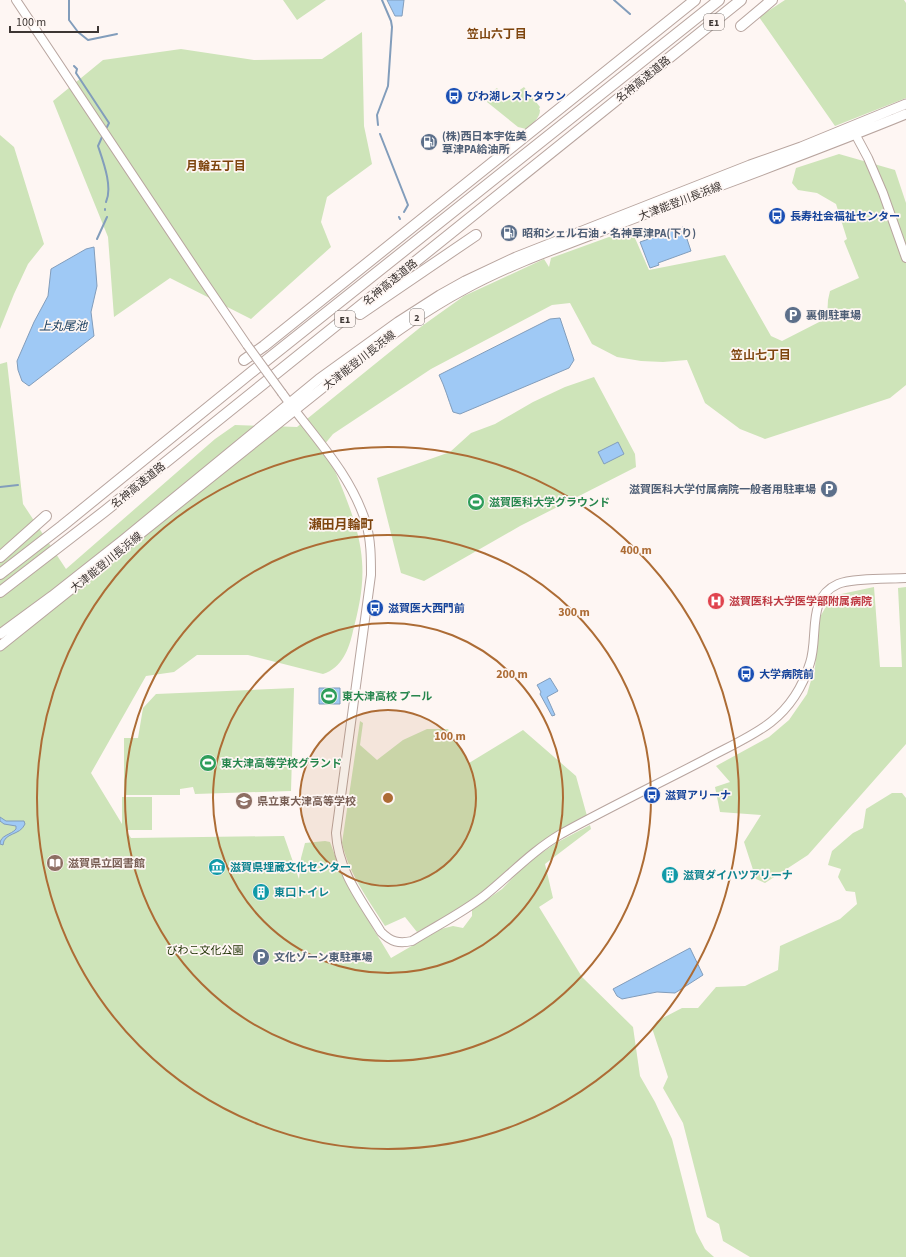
<svg xmlns="http://www.w3.org/2000/svg" width="906" height="1257" viewBox="0 0 906 1257" font-family="'Source Sans 3','Noto Sans JP',sans-serif">
<style>
.green{fill:#cee4b9}
.water{fill:#9fc9f5;stroke:#829dbb}
.lines{fill:none;stroke-linecap:round;stroke-linejoin:round}
.stream{stroke:#829dbb;stroke-width:2}
.secondary-casing{stroke:#b8a59f;stroke-width:10}
.primary-casing{stroke:#b8a59f;stroke-width:11}
.highway-casing{stroke:#b8a59f;stroke-width:12}
.secondary{stroke:#fff;stroke-width:8}
.primary{stroke:#fff;stroke-width:9}
.highway{stroke:#fff;stroke-width:10}
.secondary-bridge-casing{stroke:#b8a59f;stroke-width:10;stroke-linecap:butt}
.secondary-bridge{stroke:#fff;stroke-width:8}
.ring{fill:none;stroke:#ad6c35;stroke-width:2}
.labels{text-anchor:middle;stroke-width:3.5;stroke-linejoin:round;paint-order:stroke}
.shield{fill:#fef6f3;stroke:#77706d;stroke-width:1}
.shield-label{font-size:10px;font-weight:bold;fill:#3d3633}
.street-label{font-size:11px;fill:#3d3633;stroke:#fef6f3}
.transit-label{font-size:11px;font-weight:bold;fill:#164399;stroke:#fef6f3;text-anchor:start}
.service-label{font-size:11px;font-weight:bold;fill:#4e5e75;stroke:#fef6f3;text-anchor:start}
.leisure-label{font-size:11px;font-weight:bold;fill:#27864d;stroke:#fef6f3;text-anchor:start}
.health-label{font-size:11px;font-weight:bold;fill:#be3a42;stroke:#fef6f3;text-anchor:start}
.education-label{font-size:11px;font-weight:bold;fill:#785e54;stroke:#fef6f3;text-anchor:start}
.culture-label{font-size:11px;font-weight:bold;fill:#0d838f;stroke:#fef6f3;text-anchor:start}
.park-label{font-size:11px;fill:#1d3001;stroke:#fef6f3}
.neighbourhood-label{font-size:12px;font-weight:bold;fill:#7e450e;stroke:#fef6f3}
.water-label{font-size:12px;font-style:italic;fill:#11375a;stroke:#fef6f3}
.quarter-label{font-size:13px;font-weight:bold;fill:#7e450e;stroke:#fef6f3}
.centre{fill:#ad6c35;stroke:#fef6f3;stroke-width:2}
.ring-label{font-size:12px;text-anchor:middle;font-weight:bold;fill:#ad6c35;stroke:#fef6f3;stroke-width:3.5;stroke-linejoin:round;paint-order:stroke}
</style>
<rect width="100%" height="100%" fill="#fef6f3"/>
<path class="green" d="M283 0H326L297 20Z
M785 0H904L906 3V98L835 126 759 17Z
M362 32 364 126 372 164 327 197 321 222 331 247 251 319 170 278 114 317 108 237 53 101 103 60 181 49 254 60 322 59Z
M524 87 540 107 539 109 540 110C540 118 532 124 526 129L518 127 487 102 491 96V92L497 88 506 100Z
M0 135 14 147 44 244 28 264 14 294 0 329Z
M839 154 895 170 906 203V385L890 398 765 439 740 429 705 403 687 360 663 362 641 361 617 357 592 344 570 303 552 305 431 369 333 434 324 445C338 479 360 524 362 561 364 585 359 608 353 631 349 649 342 668 323 674L248 655H197L174 672 146 676 91 773 122 824V797H152V830H126L131 838 284 836 299 879 301 858 305 843 325 841 330 842C344 884 369 921 391 958L441 929 453 926 463 928 472 916V910L502 889 527 863 556 843 590 825 591 829 545 864 553 898 539 907 582 977 633 1027 640 1076 655 1102 672 1139 696 1232 705 1249 714 1257H0V364L7 362 23 504 66 569 215 439 235 425 297 427 422 326 464 296 544 259 549 267 551 258 631 229 649 270 725 255 771 336 782 341 827 318 828 300 830 291 859 278 844 241 847 239 836 204 817 193 798 190 792 183 796 168Z
M594 377 635 454 636 467 520 526 424 581 401 573 377 478 450 452 471 433 495 424 533 402 565 387Z
M874 587 880 667H902L898 588 906 587V744L808 855 765 883 756 879 744 842 761 815 720 812 715 787 730 782 716 766 769 737 789 720 807 694 815 667 820 617 832 596Z
M294 688 291 791 195 794 193 787 180 789V795H124V738H138L143 708 156 694Z
M360 721 363 723 360 745 377 760 403 740 427 729H448L469 763 523 730 576 776 587 816 558 832 526 854 487 889 459 909 417 932 405 917 385 926C368 899 349 874 342 843Z
M892 793H902L906 798V1257H750L723 1241 719 1224 707 1217 683 1123 663 1088 668 1077 652 1028 657 1021 682 1008H698L716 987 745 986 778 970 780 946 840 919 857 904 855 892 846 891 838 877 841 869 828 865 832 851 853 833 863 828 866 809Z"/>
<path class="water" d="M387 0H404L402 16H395Z
M683 227 691 251 658 263 659 265 650 268 640 242Z
M94 247 97 286 91 312 94 336 29 386 22 381 18 370 17 361 34 322 48 296 51 269 86 249Z
M560 318 574 360 569 368 460 414 453 412C448 399 445 387 439 375L550 319Z
M618 442 624 454 604 464 598 452Z
M550 678 558 691 547 697 555 715 552 716 540 694 541 692 537 685Z
M319 688H340V704H319Z
M0 817 6 821H24L25 824C20 836 4 832 3 845L0 844C0 835 11 835 16 829V826L4 824 0 821Z
M690 948 703 975 675 993 657 992 622 999 617 996 613 989Z"/>
<g class="lines">
<path class="stream" d="M69 0V20L78 32 88 40 117 34
M614 0 630 14
M74 66 77 69 76 73 109 123 107 127
M378 125 377 115 388 86 392 27 391 21 382 0
M380 134 408 205 404 212
M102 137 98 146C103 161 113 187 106 202
M105 209V210
M399 217 400 219
M97 239 107 217
M0 487 18 485"/>
<g class="secondary-casing">
<path id="secondary" d="M16 0 200 276 247 345
M853 130 868 158 883 193 906 258
M282 393C312 435 350 472 366 523 371 540 371 558 371 575L336 833C338 871 362 901 381 932 391 942 399 944 412 941 436 926 462 913 484 896 510 875 532 851 561 834 608 808 658 784 706 759 728 747 752 737 771 722 790 707 803 686 810 663 819 636 806 598 838 584 852 578 889 579 906 578"/>
</g>
<g class="primary-casing">
<path id="primary" d="M0 634 52 596 123 540 319 379 398 322 440 295 465 281 516 257 750 165 801 147 906 104
M0 646 350 366C387 338 424 311 465 289 509 265 557 248 604 230 704 191 806 155 906 114"/>
</g>
<g class="highway-casing">
<path id="highway" d="M741 26 772 0
M360 314 476 235
M244 360 264 346 695 0
M0 557 46 516
M0 574 62 526 253 371 719 0
M0 592 105 511 741 0"/>
</g>
<use href="#secondary" class="secondary"/>
<use href="#primary" class="primary"/>
<use href="#highway" class="highway"/>
<g class="secondary-bridge-casing">
<path id="secondary-bridge" d="M247 345 282 393"/>
</g>
<use href="#secondary-bridge" class="secondary-bridge"/>
</g>
<circle cx="388" cy="798" r="88" fill="#ad6c35" fill-opacity=".12"/>
<g class="ring">
<circle cx="388" cy="798" r="88"/>
<circle cx="388" cy="798" r="175"/>
<circle cx="388" cy="798" r="263"/>
<circle cx="388" cy="798" r="351"/>
</g>
<defs>
<g id="bus-disc" transform="scale(0.9)"><circle r="9.5" fill="#1a4fb4" stroke="#fef6f3"/><path d="M-5-6H5V4H4V6H2V4H-2V6H-4V4H-5ZM-3.5-4V0h7V-4ZM-3.5 1.2v1.5H-2V1.2ZM2 1.2v1.5H3.5V1.2Z" fill="#fff"/></g>
<g id="fuel-disc" transform="scale(0.9)"><circle r="9.5" fill="#5c6f8a" stroke="#fef6f3"/><path d="M-5.5-6h7V0h2V4h1.3V-2.5L3-4.5l.8-.8L6-3V5H2.5V1h-1V6h-7ZM-4.2-4.7v3.2H.2V-4.7Z" fill="#fff"/></g>
<g id="parking-disc" transform="scale(0.9)"><circle r="9.5" fill="#5c6f8a" stroke="#fef6f3"/><path d="M-3.5-5.5H1a3.5 3.5 0 0 1 0 7H-1V5.5H-3.5ZM-1-3.4V-.6H.8a1.4 1.4 0 0 0 0-2.8Z" fill="#fff"/></g>
<g id="stadium-disc" transform="scale(0.9)"><circle r="9.5" fill="#2e9e5b" stroke="#fef6f3"/><path d="M0-5a6.5 5 0 1 0 0 10a6.5 5 0 1 0 0-10ZM-3.5-1.8h7v3.6h-7Z" fill="#fff"/></g>
<g id="hospital-disc" transform="scale(0.9)"><circle r="9.5" fill="#e0444e" stroke="#fef6f3"/><path d="M-5-5h3v3.5h4V-5h3V5h-3V1.5h-4V5h-3Z" fill="#fff"/></g>
<g id="school-disc" transform="scale(0.9)"><circle r="9.5" fill="#8d6e63" stroke="#fef6f3"/><path d="M0-5L7-2L0 1L-7-2ZM-4 1L0 2.5L4 1V4Q0 6-4 4Z" fill="#fff"/></g>
<g id="library-disc" transform="scale(0.9)"><circle r="9.5" fill="#8d6e63" stroke="#fef6f3"/><path d="M-6-4Q-3-5.5-.7-3.5V5Q-3 3-6 4ZM6-4Q3-5.5 .7-3.5V5Q3 3 6 4Z" fill="#fff"/></g>
<g id="museum-disc" transform="scale(0.9)"><circle r="9.5" fill="#0f9aa8" stroke="#fef6f3"/><path d="M0-6L6-3V-2H-6V-3ZM-5-1h2V3h-2ZM-1-1h2V3h-2ZM3-1h2V3H3ZM-6 4H6V6H-6Z" fill="#fff"/></g>
<g id="building-disc" transform="scale(0.9)"><circle r="9.5" fill="#0f9aa8" stroke="#fef6f3"/><path d="M-4-6H4V6H1V3H-1V6H-4ZM-2.5-4.3h1.7v1.8h-1.7ZM.8-4.3h1.7v1.8H.8ZM-2.5-1h1.7V.8h-1.7ZM.8-1h1.7V.8H.8Z" fill="#fff"/></g>
</defs>
<g fill-rule="evenodd">
<use href="#bus-disc" x="454" y="96"/>
<use href="#fuel-disc" x="429" y="142"/>
<use href="#bus-disc" x="777" y="216"/>
<use href="#fuel-disc" x="509" y="233"/>
<use href="#parking-disc" x="793" y="315"/>
<use href="#parking-disc" x="829" y="489"/>
<use href="#stadium-disc" x="476" y="502"/>
<use href="#hospital-disc" x="716" y="601"/>
<use href="#bus-disc" x="375" y="608"/>
<use href="#bus-disc" x="746" y="674"/>
<use href="#stadium-disc" x="329" y="696"/>
<use href="#stadium-disc" x="208" y="763"/>
<use href="#bus-disc" x="652" y="795"/>
<use href="#school-disc" x="244" y="801"/>
<use href="#library-disc" x="55" y="863"/>
<use href="#museum-disc" x="217" y="867"/>
<use href="#building-disc" x="670" y="875"/>
<use href="#building-disc" x="261" y="892"/>
<use href="#parking-disc" x="261" y="957"/>
</g>
<g class="labels">
<g class="shield">
<rect x="704" y="14" width="20" height="16" rx="3"/>
<rect x="410" y="309" width="14" height="16" rx="3"/>
<rect x="335" y="311" width="20" height="16" rx="3"/>
</g>
<g class="shield-label">
<text x="714" y="26">E1</text>
<text x="417" y="321">2</text>
<text x="345" y="323">E1</text>
</g>
<g class="street-label">
<text transform="translate(643 79) rotate(-39)" y="4">名神高速道路</text>
<text transform="translate(680 201) rotate(-21)" y="4">大津能登川長浜線</text>
<text transform="translate(390 282) rotate(-39)" y="4">名神高速道路</text>
<text transform="translate(359 360) rotate(-38)" y="4">大津能登川長浜線</text>
<text transform="translate(138 485) rotate(-39)" y="4">名神高速道路</text>
<text transform="translate(106 562) rotate(-39)" y="4">大津能登川長浜線</text>
</g>
<g class="transit-label">
<text x="467" y="100">びわ湖レストタウン</text>
<text x="790" y="220">長寿社会福祉センター</text>
<text x="388" y="612">滋賀医大西門前</text>
<text x="759" y="678">大学病院前</text>
<text x="665" y="799">滋賀アリーナ</text>
</g>
<g class="service-label">
<text x="442" y="140">(株)西日本宇佐美<tspan x="442" dy="13">草津PA給油所</tspan></text>
<text x="522" y="237">昭和シェル石油・名神草津PA(下り)</text>
<text x="806" y="319">裏側駐車場</text>
<text x="816" y="493" text-anchor="end">滋賀医科大学付属病院一般者用駐車場</text>
<text x="274" y="961">文化ゾーン東駐車場</text>
</g>
<g class="leisure-label">
<text x="489" y="506">滋賀医科大学グラウンド</text>
<text x="342" y="700">東大津高校 プール</text>
<text x="221" y="767">東大津高等学校グランド</text>
</g>
<g class="health-label">
<text x="729" y="605">滋賀医科大学医学部附属病院</text>
</g>
<g class="education-label">
<text x="257" y="805">県立東大津高等学校</text>
<text x="68" y="867">滋賀県立図書館</text>
</g>
<g class="culture-label">
<text x="230" y="871">滋賀県埋蔵文化センター</text>
<text x="683" y="879">滋賀ダイハツアリーナ</text>
<text x="274" y="896">東口トイレ</text>
</g>
<g class="park-label">
<text x="205" y="954">びわこ文化公園</text>
</g>
<g class="neighbourhood-label">
<text x="497" y="38">笠山六丁目</text>
<text x="216" y="170">月輪五丁目</text>
<text x="761" y="359">笠山七丁目</text>
</g>
<g class="water-label">
<text x="63" y="330">上丸尾池</text>
</g>
<g class="quarter-label">
<text x="341" y="529">瀬田月輪町</text>
</g>
</g>
<circle cx="388" cy="798" r="6" class="centre"/>
<g class="ring-label">
<text x="636" y="554">400 m</text>
<text x="574" y="616">300 m</text>
<text x="512" y="678">200 m</text>
<text x="450" y="740">100 m</text>
</g>
<path d="M10 26v6h88v-6" fill="none" stroke="#3d3633" stroke-width="2"/>
<text x="16" y="26" font-size="12" fill="#3d3633" stroke="#fef6f3" stroke-width="3" paint-order="stroke">100 m</text>
</svg>
